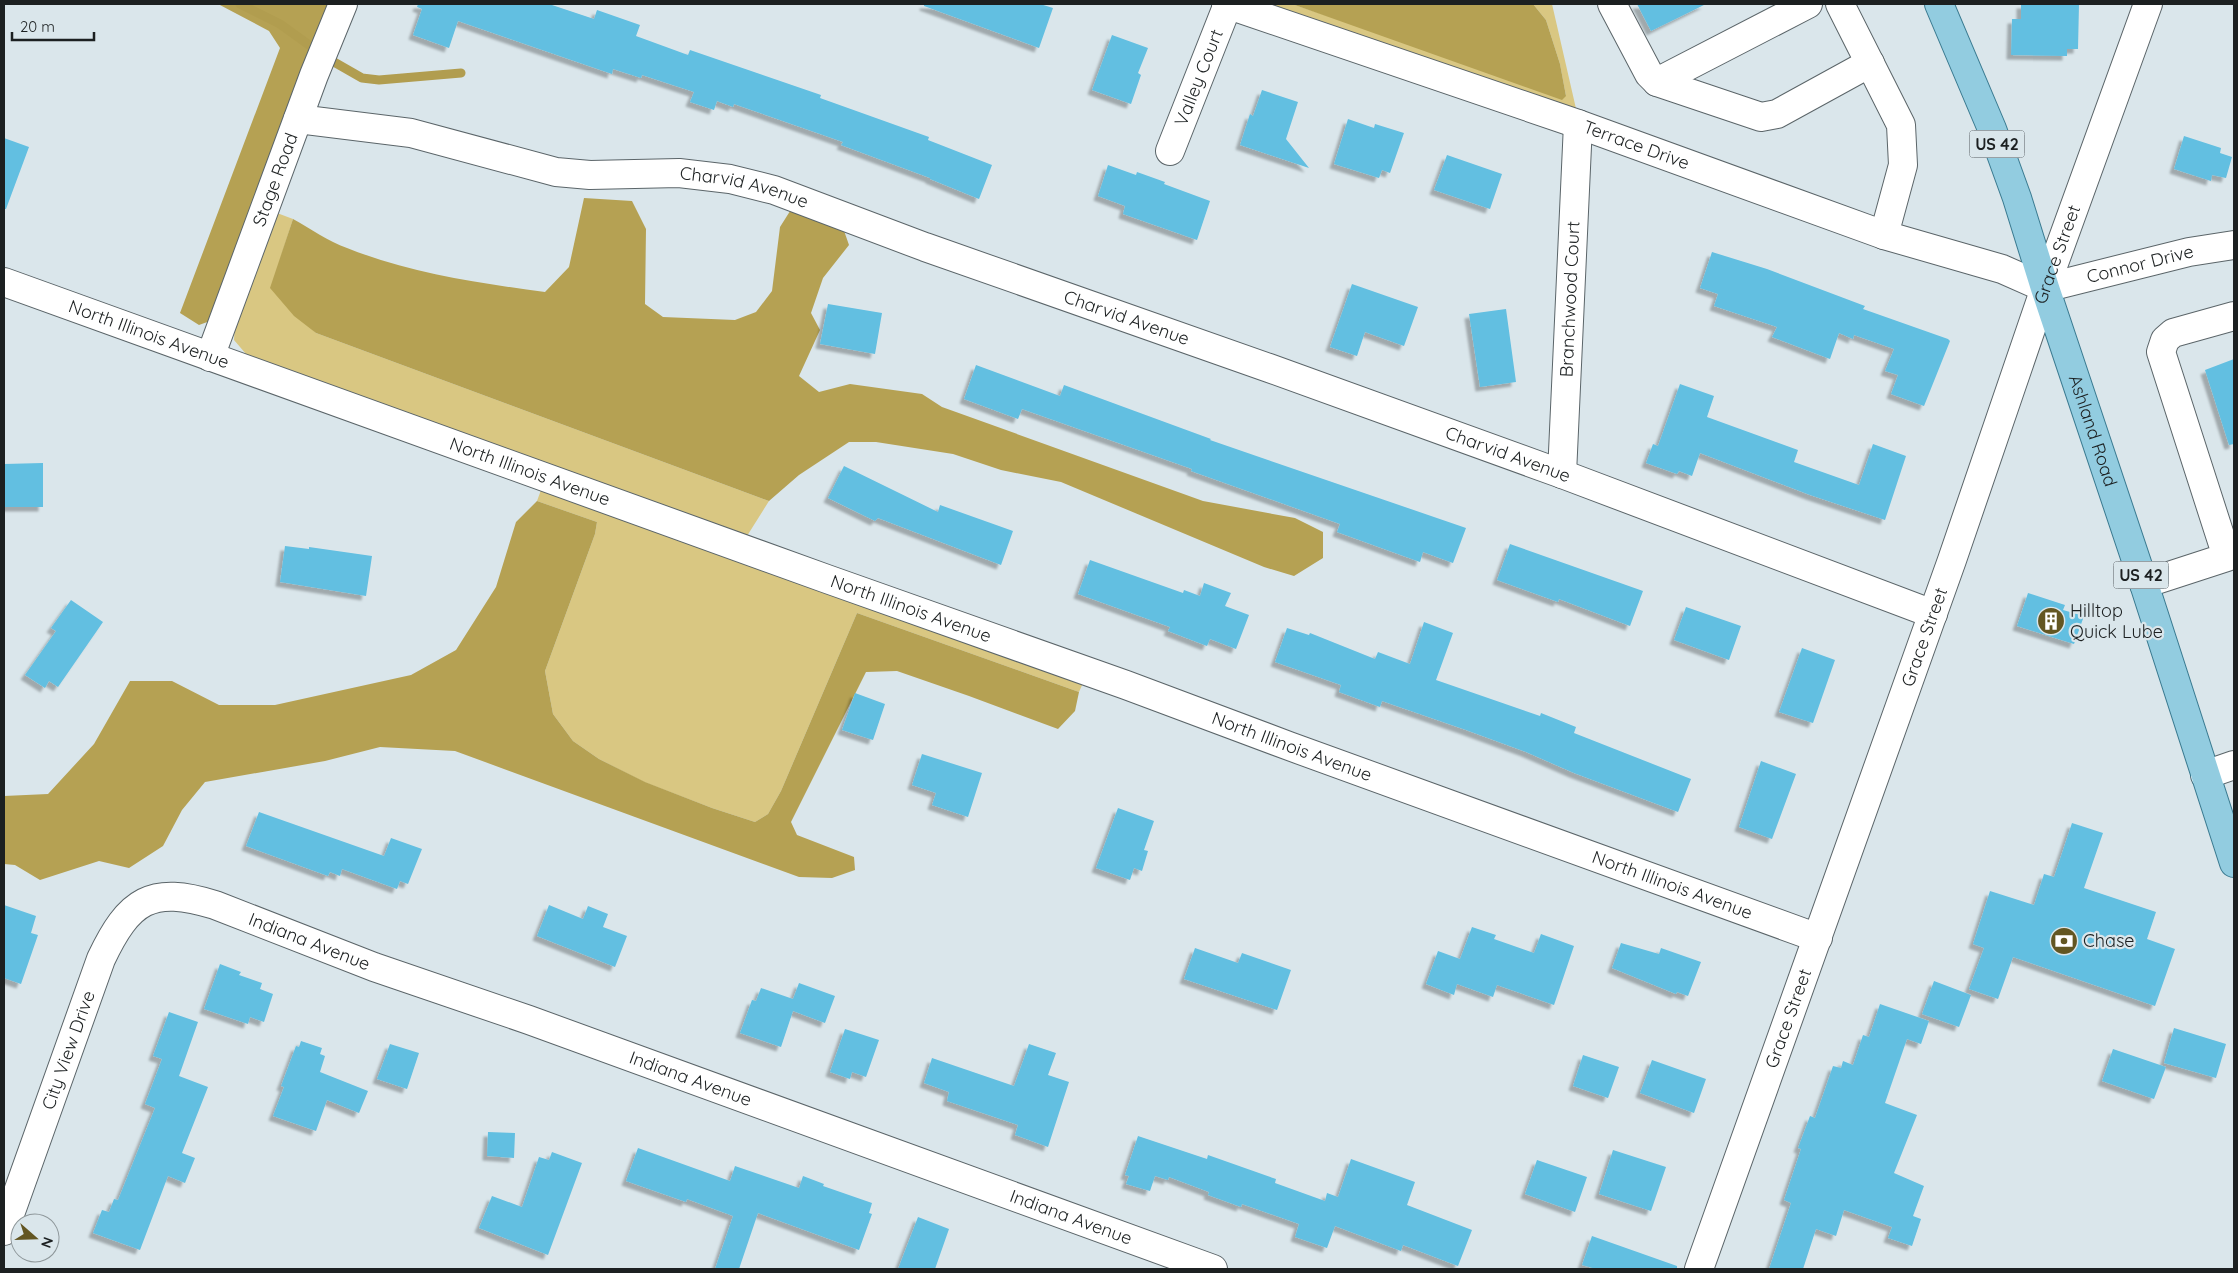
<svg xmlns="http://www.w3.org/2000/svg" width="2238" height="1273" viewBox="0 0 2238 1273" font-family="Quicksand,sans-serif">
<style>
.green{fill:#d9c782}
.forest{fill:#b5a153}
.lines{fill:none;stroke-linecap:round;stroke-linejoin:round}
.stream{stroke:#b19d4f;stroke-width:9}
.building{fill:#62bfe1;filter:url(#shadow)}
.minor-casing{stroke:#5b6569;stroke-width:30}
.major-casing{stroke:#3a7a90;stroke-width:30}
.minor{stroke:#fff;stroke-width:28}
.major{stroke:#92cce0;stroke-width:28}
.labels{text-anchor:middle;stroke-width:4.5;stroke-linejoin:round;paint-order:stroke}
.shield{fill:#dae6eb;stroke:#555b5e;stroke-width:1}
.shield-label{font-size:16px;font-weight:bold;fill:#1c2021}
.street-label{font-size:18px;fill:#1c2021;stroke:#dae6eb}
.poi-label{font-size:18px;fill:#1c2021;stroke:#dae6eb;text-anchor:start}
</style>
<defs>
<filter id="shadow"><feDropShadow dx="-4.5" dy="4.5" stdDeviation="1" flood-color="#0004"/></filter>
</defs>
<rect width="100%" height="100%" fill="#dae6eb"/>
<path class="green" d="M1264 4H1292L1566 96 1560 64 1546 20 1533 4H1552L1577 113Z
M277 213 293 219 271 288 316 333 769 501 747 536 246 354 234 340 235 323Z
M541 490 1083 683 1079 692 857 613 781 791 768 814 755 822 712 808 644 782 599 759 573 741 553 714 545 671 595 534 597 522 537 501Z"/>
<path class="forest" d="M218 4H330L210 321 199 325 180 313 280 48 269 31Z
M1292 4H1533L1546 20 1560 64 1566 96 1562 100Z
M584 198 632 201 646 229 645 304 663 317 735 320 756 312 772 291 780 227 792 208 842 225 849 245 823 278 811 313 820 330 799 376 819 392 850 384 922 394 942 407 1203 501 1295 518 1323 532V558L1294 576 1264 567 1061 482 1001 470 953 454 876 442H849L799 475 769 501 316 333 294 316 270 288 293 219C311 229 328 241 347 248 410 273 478 283 545 292L569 267Z
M537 501 597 522 595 534 545 671 553 714 573 741 599 759 645 782 712 808 755 822 768 814 781 791 857 613 1079 692 1075 711 1058 729 969 696 897 671 866 672 791 822 797 835 854 857 855 870 832 878 799 877 455 751 380 747 325 761 205 782 182 810 163 846 129 868 99 861 40 880 15 865 4 864V796L48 794 94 744 130 681H172L219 705H275L411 675 456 650 496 587 516 522Z"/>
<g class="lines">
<path class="stream" d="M240 4 280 24 309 45
M327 58 362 78 379 80 461 73"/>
</g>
<path class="building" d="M418 4H549L594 19 597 10 640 25 636 36 688 55 690 50 821 95 820 98 929 137 928 140 992 165 979 199 930 179V178L841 145 843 142 734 104 733 107 717 101 714 110 690 102 694 92 642 75 641 78 613 69 612 74 458 21 449 48 413 35 422 9 417 7Z
M924 4H1040L1053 8 1039 48 924 6Z
M1637 4H1706L1651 31Z
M2021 4H2079L2078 49H2067V56L2011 55 2012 19H2021Z
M1112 35 1148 48 1138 73 1141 75 1131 104 1092 90Z
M1262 90 1298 102 1286 139 1309 168 1240 145 1250 114 1253 116Z
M1348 119 1374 128 1375 124 1404 133 1390 173 1382 170 1379 178 1334 164Z
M2184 136 2221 148 2220 153 2232 157 2226 178 2212 175 2211 181 2174 169Z
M4 138 29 147 6 209H4Z
M1447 155 1502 174 1490 209 1434 190Z
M1108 165 1136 175 1137 172 1165 182 1164 184 1210 201 1197 240 1123 214 1125 206 1098 196Z
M1712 252 1767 269 1865 306 1863 309 1948 339 1950 341 1924 406 1891 394 1898 375 1885 371 1894 349 1854 335 1853 339 1839 333 1830 359 1772 337 1777 327 1714 306 1718 294 1700 288Z
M1352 284 1418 307 1404 346 1365 332 1357 356 1330 347Z
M828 304 882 313 875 354 820 344Z
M1506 309 1516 382 1480 387 1469 314Z
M2234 359V444L2229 445 2205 370Z
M976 365 1060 396 1064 385 1211 439 1210 440 1466 528 1453 563 1423 552 1420 562 1337 532 1340 524 1191 471 1192 469 1022 409 1018 419 964 399Z
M1680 384 1714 396 1707 417 1798 450 1794 462 1859 485 1873 444 1906 456 1885 520 1810 495 1700 453 1692 476 1679 471 1677 474 1646 463 1653 444 1658 446Z
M43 463V507H4V464Z
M844 466 938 512 940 505 1013 531 1001 565 878 518 875 521 828 498Z
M1510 544 1643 591 1630 626 1559 599 1558 602 1497 580Z
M285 546 309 549V547L372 556 366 596 280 582Z
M1090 560 1183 593 1184 590 1200 596 1204 583 1231 593 1225 606 1249 615 1236 649 1210 639 1207 646 1168 631 1170 627 1078 594Z
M2028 593 2065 605 2063 610 2084 616 2074 644 2017 626Z
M71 600 103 622 58 687 49 681 45 688 25 675 56 631 51 628Z
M1686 607 1741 626 1729 660 1674 640Z
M1424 622 1453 633 1436 680 1540 716 1541 713 1576 727 1574 733 1691 779 1678 812 1574 773 1526 752 1466 730 1382 701 1380 707 1339 692 1341 685 1275 662 1287 628 1309 635 1310 633 1375 659 1378 652 1410 664Z
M1802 648 1835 660 1813 723 1779 712Z
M855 693 885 704 873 740 842 730Z
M922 754 982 773 968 817 932 805 936 793 912 785Z
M1761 761 1796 774 1772 839 1739 827Z
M1118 808 1154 821 1144 850 1148 851 1142 871 1134 868 1130 880 1096 868Z
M259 812 384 856 391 838 422 849 408 884 400 881 397 889 342 869 340 876 330 872 328 876 246 846Z
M2072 823 2103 833 2084 888 2156 912 2147 939 2175 949 2155 1006 2013 957 1998 999 1969 989 1984 948 1973 944 1990 891 2034 905 2044 874 2054 877Z
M4 905 36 916 31 933 38 935 21 984 4 978Z
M549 905 583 919 588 906 608 914 603 927 627 936 615 967 537 936Z
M1472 927 1496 935 1494 939 1534 953 1541 934 1574 946 1554 1005 1497 985 1493 997 1457 984 1454 995 1426 984 1438 951 1460 959Z
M1621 943 1659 954 1661 948 1701 962 1688 996 1677 992 1676 994 1612 968Z
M1195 948 1238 963 1242 953 1291 970 1277 1010 1184 979Z
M220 964 241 972 239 975 262 983 260 989 273 994 264 1022 250 1017 248 1024 204 1009Z
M1934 981 1971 995 1959 1027 1922 1014Z
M799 983 835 996 825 1023 793 1011 781 1047 740 1033 752 1000 756 1001 761 988 793 999Z
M1880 1004 1929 1021 1921 1044 1907 1039 1885 1103 1917 1115 1894 1173 1924 1186 1913 1216 1921 1219 1912 1246 1888 1238 1892 1227 1844 1210 1836 1236 1816 1229 1803 1269H1769L1791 1203 1784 1200 1801 1149 1798 1148 1810 1116 1815 1118 1833 1066 1841 1068 1843 1061 1853 1065 1863 1035 1869 1037Z
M169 1012 198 1022 179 1076 208 1087 182 1153 195 1158 185 1183 168 1176 140 1250 93 1233 102 1210 109 1212 114 1199 118 1200 155 1108 145 1104 162 1059 153 1056Z
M2174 1028 2226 1044 2216 1078 2164 1063Z
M845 1029 879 1040 866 1077 852 1072 850 1079 830 1072Z
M301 1041 322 1048 320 1054 325 1056 320 1072 368 1091 359 1113 327 1100 316 1131 273 1116 284 1087 281 1086 296 1046 299 1047Z
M390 1044 419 1053 407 1089 377 1079Z
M1029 1044 1056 1053 1048 1075 1069 1082 1048 1147 1015 1135 1018 1125 947 1101 949 1092 924 1083 932 1058 1014 1086Z
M2113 1049 2166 1067 2154 1099 2102 1081Z
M1583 1055 1619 1067 1608 1098 1573 1086Z
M1652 1060 1706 1079 1694 1113 1640 1093Z
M488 1132 515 1133 514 1158 487 1156Z
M1138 1136 1207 1159 1208 1155 1276 1179 1275 1183 1325 1201 1327 1193 1338 1197 1351 1159 1415 1182 1407 1205 1472 1230 1458 1266 1403 1245 1401 1251 1335 1226 1327 1248 1295 1237 1299 1224 1242 1204 1241 1207 1208 1195 1209 1192 1169 1177 1168 1180 1155 1176 1150 1191 1126 1184 1129 1176 1125 1175Z
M638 1148 730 1181 735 1166 799 1188 803 1176 824 1184 823 1186 872 1203 869 1213 872 1214 859 1250 758 1213 739 1269H715L733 1216 687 1199 686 1202 626 1181Z
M1613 1150 1666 1167 1651 1211 1599 1194Z
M552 1152 582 1163 548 1255 479 1228 492 1196 522 1207 539 1157 549 1160Z
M1537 1160 1587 1177 1575 1212 1525 1194Z
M918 1217 949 1229 935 1269H898Z
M1592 1236 1677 1266V1269H1596L1582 1265Z"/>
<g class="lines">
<g class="minor-casing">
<g id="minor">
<path id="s1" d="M1226 4 1578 124 1884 235 2002 269 2045 288"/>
<path d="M1612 4 1649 74 1657 82 1761 117 1777 114 1870 63"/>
<path d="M1840 4 1901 125 1903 165 1884 235"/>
<path d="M1657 82 1808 4"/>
<path id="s2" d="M298 119 411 133 556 172 590 175 679 173 730 179 774 190 925 247 1269 368 1562 474 1933 614"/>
<path id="s3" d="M1170 151 1228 4"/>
<path id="s4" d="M4 282 827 579 1126 685 1289 746 1818 938"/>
<path id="s5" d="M2045 288 2189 252 2234 245"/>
<path id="s6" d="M210 357 314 75 343 4"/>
<path id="s7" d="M1562 474 1578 124"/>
<path d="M2144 584 2227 557 2161 352 2165 340 2173 333 2234 316"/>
<path d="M2205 775 2234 765"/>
<path id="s8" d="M4 1231 101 959C129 900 151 885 215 905L374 967 529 1020 1213 1269"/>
<path id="s9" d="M1699 1269 1952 560 2045 288 2148 4"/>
</g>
</g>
<g class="major-casing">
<g id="major">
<path id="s10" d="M1939 4 1992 129 2017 198 2045 288 2144 584 2234 863"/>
</g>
</g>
<use href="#minor" class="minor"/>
<use href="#major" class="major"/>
</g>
<defs>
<g id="building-disc" transform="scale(1.4375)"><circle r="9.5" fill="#635622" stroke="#dae6eb"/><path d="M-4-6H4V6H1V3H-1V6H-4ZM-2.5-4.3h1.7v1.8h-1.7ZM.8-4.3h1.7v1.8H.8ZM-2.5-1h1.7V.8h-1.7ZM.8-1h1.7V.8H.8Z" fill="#fff"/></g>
<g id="bank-disc" transform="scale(1.4375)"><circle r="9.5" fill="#635622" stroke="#dae6eb"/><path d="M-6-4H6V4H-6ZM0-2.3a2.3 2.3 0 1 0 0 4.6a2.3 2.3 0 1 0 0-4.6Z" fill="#fff"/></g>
</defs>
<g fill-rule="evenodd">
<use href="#building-disc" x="2051" y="621"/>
<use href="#bank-disc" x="2064" y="941"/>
</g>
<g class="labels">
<g class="shield">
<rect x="1969.5" y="130.5" width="55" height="27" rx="4"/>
<rect x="2113.5" y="561.5" width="55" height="27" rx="4"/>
</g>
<g class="shield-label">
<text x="1997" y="150">US 42</text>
<text x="2141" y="581">US 42</text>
</g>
<g class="street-label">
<text dy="6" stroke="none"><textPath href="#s3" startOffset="79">Valley Court</textPath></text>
<text dy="6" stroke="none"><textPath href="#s1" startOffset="434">Terrace Drive</textPath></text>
<text dy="6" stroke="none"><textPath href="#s6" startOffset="189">Stage Road</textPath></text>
<text dy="6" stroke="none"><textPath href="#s2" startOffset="454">Charvid Avenue</textPath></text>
<text dy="6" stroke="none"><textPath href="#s9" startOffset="1076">Grace Street</textPath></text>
<text dy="6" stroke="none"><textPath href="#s5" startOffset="98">Connor Drive</textPath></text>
<text dy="6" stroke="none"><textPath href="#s7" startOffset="175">Branchwood Court</textPath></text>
<text dy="6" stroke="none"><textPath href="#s2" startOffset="859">Charvid Avenue</textPath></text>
<text dy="6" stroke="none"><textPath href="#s4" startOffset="154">North Illinois Avenue</textPath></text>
<text dy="6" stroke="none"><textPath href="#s10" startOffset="454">Ashland Road</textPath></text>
<text dy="6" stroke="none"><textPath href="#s2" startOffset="1264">Charvid Avenue</textPath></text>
<text dy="6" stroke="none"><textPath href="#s4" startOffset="559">North Illinois Avenue</textPath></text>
<text dy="6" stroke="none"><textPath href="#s4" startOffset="964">North Illinois Avenue</textPath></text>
<text dy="6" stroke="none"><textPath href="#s9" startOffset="671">Grace Street</textPath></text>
<text dy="6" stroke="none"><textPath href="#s4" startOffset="1369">North Illinois Avenue</textPath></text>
<text dy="6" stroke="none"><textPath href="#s4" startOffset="1774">North Illinois Avenue</textPath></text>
<text dy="6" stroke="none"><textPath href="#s8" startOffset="535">Indiana Avenue</textPath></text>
<text dy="6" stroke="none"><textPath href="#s9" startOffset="266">Grace Street</textPath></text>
<text dy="6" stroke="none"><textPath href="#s8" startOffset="192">City View Drive</textPath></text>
<text dy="6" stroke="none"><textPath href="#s8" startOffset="940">Indiana Avenue</textPath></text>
<text dy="6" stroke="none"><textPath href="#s8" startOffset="1345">Indiana Avenue</textPath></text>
</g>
<g class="poi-label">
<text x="2070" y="617">Hilltop<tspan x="2070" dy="21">Quick Lube</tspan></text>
<text x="2083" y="947">Chase</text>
</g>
</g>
<rect width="2238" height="1273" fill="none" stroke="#1c2021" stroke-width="10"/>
<g transform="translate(35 1238) rotate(110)"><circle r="24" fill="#dae6eb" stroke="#8e979a"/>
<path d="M0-4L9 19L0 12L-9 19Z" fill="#635622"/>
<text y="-8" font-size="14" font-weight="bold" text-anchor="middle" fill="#1c2021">N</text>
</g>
<path d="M12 32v8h82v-8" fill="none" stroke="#1c2021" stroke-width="2.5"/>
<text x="20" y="32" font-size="15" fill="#1c2021" stroke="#dae6eb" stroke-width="4" paint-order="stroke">20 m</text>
</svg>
